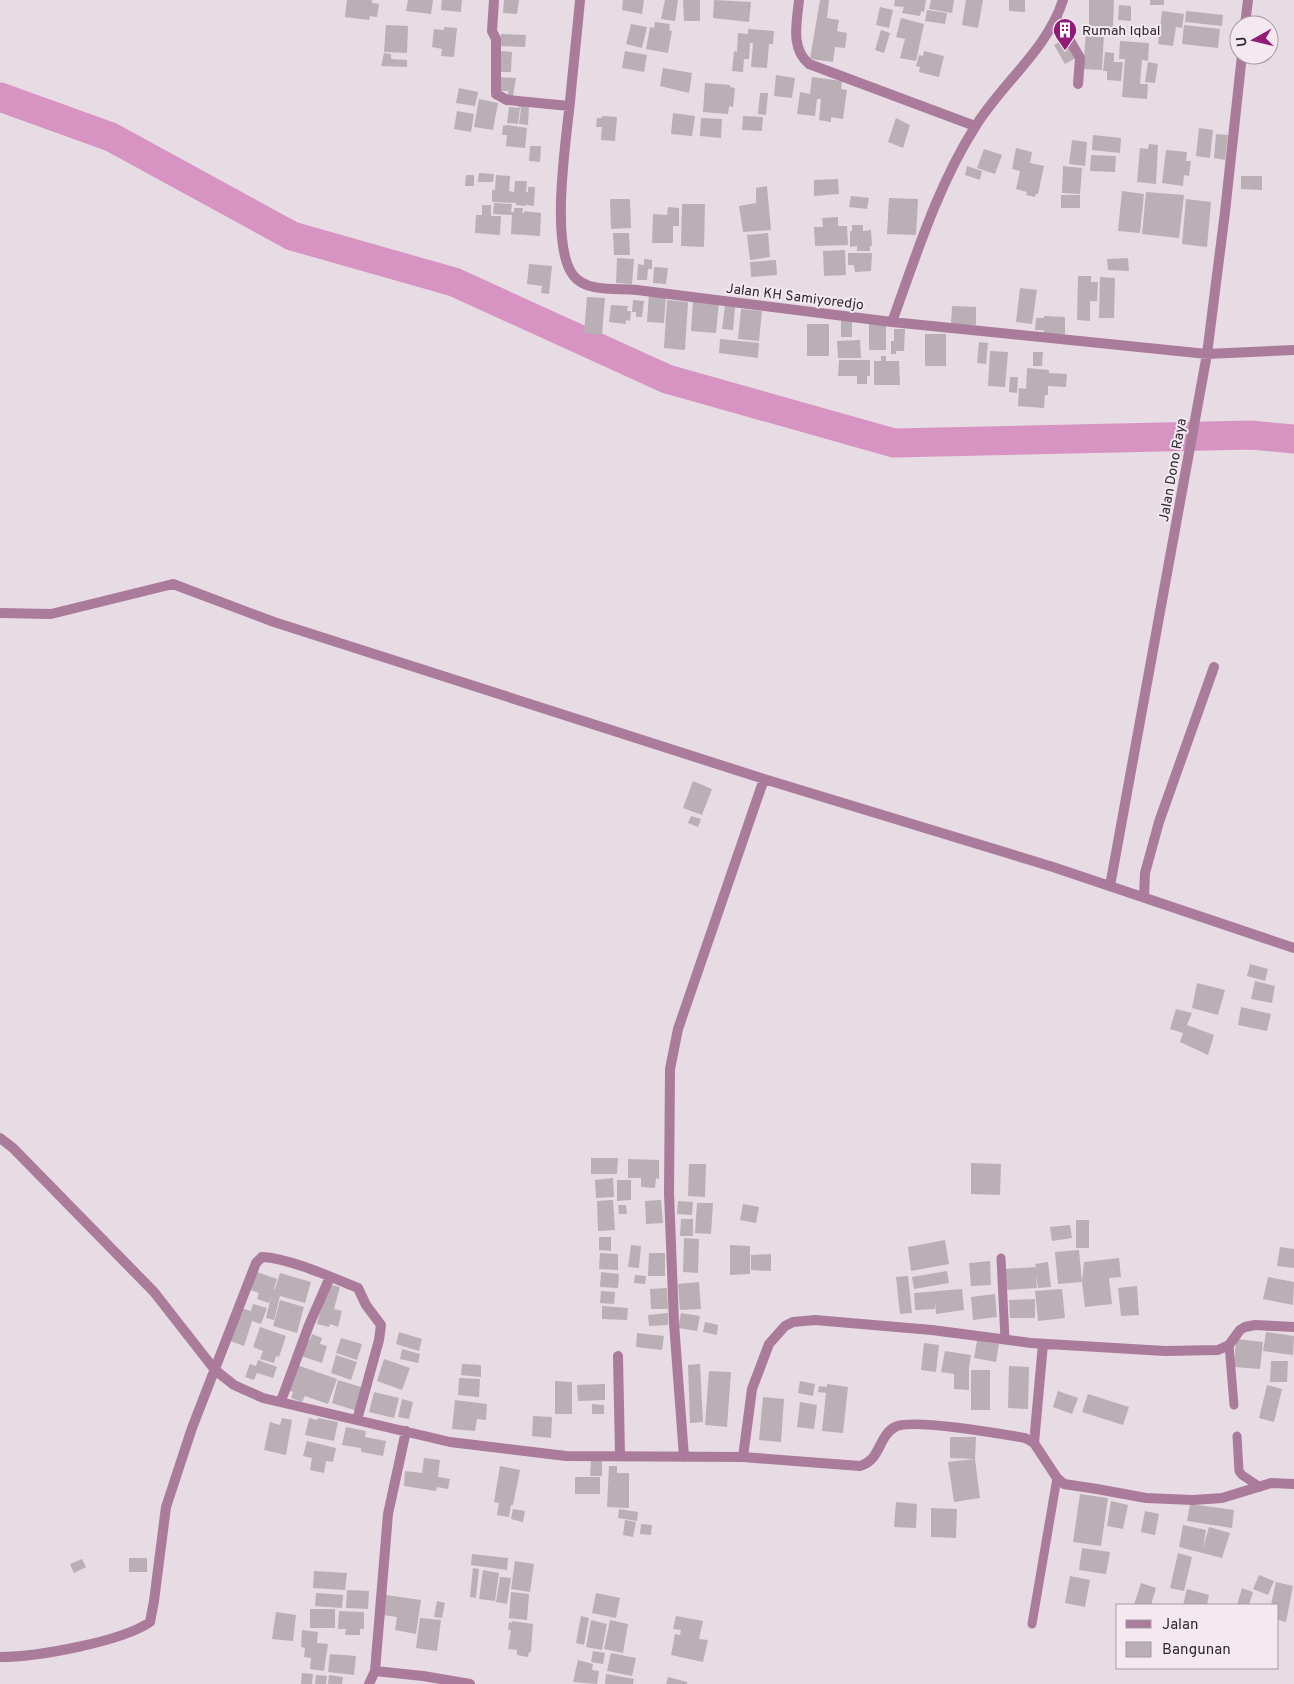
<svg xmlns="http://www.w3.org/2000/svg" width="1294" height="1684" viewBox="0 0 1294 1684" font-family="Overpass,sans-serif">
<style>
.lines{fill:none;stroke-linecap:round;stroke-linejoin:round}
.river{stroke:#d794c2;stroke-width:29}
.building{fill:#b9afb5}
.lane{stroke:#aa7b9b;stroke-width:9}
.street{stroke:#aa7b9b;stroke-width:10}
.labels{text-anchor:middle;stroke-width:4;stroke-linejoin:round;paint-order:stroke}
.poi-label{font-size:14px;fill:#2d292b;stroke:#f4e9f0;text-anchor:start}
.street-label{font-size:14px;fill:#2d292b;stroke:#f4e9f0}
</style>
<rect width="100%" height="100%" fill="#e7dce3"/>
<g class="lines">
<path class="river" d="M0 97 111 137 292 236 454 282 667 379 894 443 1251 435 1294 439"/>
</g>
<path class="building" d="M347 0H372V3L379 4 377 17 370 16 369 20 345 17Z
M408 0H433L431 14 406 11Z
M442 0H462L461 12 441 10Z
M504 0H519L517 14 503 13Z
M623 0H644L642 14 622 10Z
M665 0H678L675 21 661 19Z
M683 0H700V21H684Z
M714 0 751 2 749 22 713 18Z
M820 0H829L827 18 839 20 837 31 847 33 845 48 835 47 833 62 810 59Z
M895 0H926L924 12 921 11 920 16 902 13 904 7 894 6Z
M931 0H954L952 13 929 9Z
M966 0H983L978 28 962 25Z
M1009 0H1025V12L1009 11Z
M1089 0H1114L1113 28H1089Z
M1150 0H1164V5H1150Z
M1119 5 1131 6V21L1118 20Z
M880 7 893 10 889 28 876 25Z
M927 10 947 13 945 24 925 21Z
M1162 11 1184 14 1182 28 1176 27 1173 46 1158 44Z
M1186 11 1223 15 1222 26 1185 22Z
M901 18 924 24 916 61 900 58 905 39 896 37Z
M655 22 670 24 669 30 672 31 668 53 646 49 650 27 654 28Z
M631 24 647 27 642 48 626 44Z
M386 25 408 26 407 53 384 52Z
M1184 25 1220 29 1218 48 1182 44Z
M444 27 457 28 454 57 441 56 442 49 432 47 434 29 444 30Z
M748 29 774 31 773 44H769L767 68 751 67 753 43H750L749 59H744L743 72 732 71 734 51 737 52 738 33 748 34Z
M881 30 890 33 884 53 875 50Z
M1086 32 1104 34 1102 70 1083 69Z
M501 34 526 35 525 47 500 46Z
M1065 38 1076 58 1065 64 1054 45Z
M1120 41 1149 43 1148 61 1142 60 1140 84H1148L1147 99 1122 97 1125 59H1119Z
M500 51 512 52 511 72H499Z
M625 51 647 55 644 72 622 68Z
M924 51 944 56 939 77 919 72 920 67 916 66 919 55 923 56Z
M1105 52 1114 53V62H1123L1121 81 1107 80V71H1103Z
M384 53 391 54V59L407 60V67L381 66Z
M1148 62 1158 64 1155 83 1145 82Z
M663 68 692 73 689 93 660 86Z
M776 75 795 78 792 98 774 96Z
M499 77 516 78 513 96H508V91H498Z
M812 77 842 81 841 89 847 90 843 119 831 117V122L819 120 821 99H817L815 116 797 114 800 92 810 94Z
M705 83 730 85V87L735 88 733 107 729 106 728 114 703 112Z
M459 88 478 92 475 106 456 103Z
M760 93H768L766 115 758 114Z
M479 99 498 103 493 130 474 127Z
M518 105H529L528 125 519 124 521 108 518 107Z
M509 107 520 108 518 124 507 123Z
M457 111 474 114 471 132 454 129Z
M673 113 695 116 692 136 671 134Z
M602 116 617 117 615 141 601 140 602 127H596L597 118H602Z
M743 116 763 117 762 131 742 130Z
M701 118 722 119 721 138 700 136Z
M896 118 910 125 903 148 888 142Z
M508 125 527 128 525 148 506 146 507 135H502L503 126Z
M1199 128 1213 130 1210 158 1196 156Z
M1216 134 1228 135 1225 160 1214 158Z
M1093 135 1121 138 1120 153 1092 150Z
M1072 140 1087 142 1085 166 1069 164Z
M1149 144 1158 145 1156 184 1137 182 1140 148 1148 149Z
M530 146H541L540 162 529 161Z
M1016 148 1032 152 1030 163 1044 166 1038 194H1036L1035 197 1026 195 1027 192 1016 189 1020 171 1012 169Z
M984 149 1002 155 995 174 977 168Z
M1166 150 1187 152 1186 161H1191L1189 176 1184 175 1183 186 1162 183Z
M1091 155 1116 156 1115 172 1090 171Z
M967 166 982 171 980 180 965 175Z
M1063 166 1082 168 1080 194 1062 193Z
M479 173 494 174 493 182H478Z
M466 175H474V186H465Z
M496 175 510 176 509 191 514 192 515 181H527L526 192H528V187H535L534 206 527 205 526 204V206L516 205V203L492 202V190H495Z
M1241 176H1262V190L1241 189Z
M838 179 839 194 814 196V180Z
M767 186 771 230 743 232 739 206 756 203V188Z
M1122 191 1144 194 1140 233 1118 231Z
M1146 192 1184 195 1179 238 1142 234Z
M1061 195H1080V208H1061Z
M851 196 869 198 867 209 849 207Z
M889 198 918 199 916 235 887 234Z
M610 199H630L631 228 611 229Z
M1186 199 1211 202 1207 247 1182 244Z
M494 203 512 204 511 212H514V208H523L522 213H524V211L541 213 540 236 511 234 512 215 493 214Z
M682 204H705L704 247 681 246Z
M482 205H491V216H501L500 235 475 233 476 215H482Z
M668 207 679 208V226H673V243H652L653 214 667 215Z
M838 217V226H847L848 245 815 246 814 227H823L822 218Z
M852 225H863V231L871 230 872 246H870V251H857V246L850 247V231H852Z
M613 233H629L630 255H614Z
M768 233 770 257 750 260 747 235Z
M845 250 846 275 824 276 823 251Z
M848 253H872L871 271 855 272 854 265H848Z
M617 258 634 259 632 284 616 283Z
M1128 258 1129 271 1108 270 1107 259Z
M644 259 652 260V269H648L647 280H637L638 264 644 265Z
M776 260 777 275 751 277 750 262Z
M529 264 552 266 549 294 541 293 542 286 527 284Z
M654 267 668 268 666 284 653 283Z
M1078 276H1091V282H1098L1097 301H1090V321L1077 320Z
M1100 277 1115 278 1114 318H1099Z
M1020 288 1037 290 1032 324 1016 322Z
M649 294 666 295 664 323 647 322Z
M587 297 605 298 602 335 584 333Z
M633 300 644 301 642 317H636V312H632Z
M667 300 688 302 685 350 664 348Z
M693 300 719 302 716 333 691 331Z
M611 305 628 306 627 311H631L630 321 626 320V324L609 322Z
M725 306 735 307 733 330 722 329Z
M952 306 976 307V325H951Z
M741 309 762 311 759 341 738 339Z
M1044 316 1065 317V334H1043L1044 330H1035L1036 318H1044Z
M841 319H852V337H841Z
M807 324H829V356H807Z
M869 324H886V350H869Z
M894 329H905L904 351H896V354H891V341H894Z
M925 334H946V366H925Z
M720 339 759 343 758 358 719 353Z
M860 340 861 358H838L837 341Z
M979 342 988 343 986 364 977 363Z
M990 351 1008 352 1005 387 988 386Z
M1033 352H1043L1042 366H1033Z
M881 356H886V361H899L900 385H874V361H881Z
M839 360H870V376H867V384H857V376H838Z
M1027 368 1049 370V373L1067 374 1066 387 1048 386V395H1045L1044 408 1018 406 1019 388 1026 389Z
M1010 377H1018L1017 393 1009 392Z
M693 781 712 789 702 815 683 808Z
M691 816 701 819 698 827 688 823Z
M1250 964 1268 969 1265 981 1247 976Z
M1255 981 1275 986 1272 1003 1251 999Z
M1197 983 1225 990 1218 1015 1192 1008Z
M1241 1007 1271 1014 1267 1031 1238 1025Z
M1176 1009 1192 1013 1187 1025 1214 1035 1208 1055 1180 1042 1183 1033 1170 1029Z
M591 1158H618L617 1174H591Z
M628 1159 659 1160V1179L656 1178 655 1188 641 1187V1178H628Z
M971 1163 1001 1164 1000 1195 971 1194Z
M689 1164H706L705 1197 688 1196Z
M613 1178 614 1197 596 1198 595 1180Z
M617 1180H631V1200L617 1201Z
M613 1200 615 1230 598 1231 597 1201Z
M661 1200 663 1223 646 1224 645 1201Z
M678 1201 693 1202 692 1215 677 1214Z
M697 1203H713L711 1234 695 1233Z
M743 1204 759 1207 756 1223 740 1220Z
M618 1205H626L627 1214H619Z
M681 1219H693V1236H680Z
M1076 1220H1089V1248H1076Z
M1070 1225 1072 1238 1052 1241 1050 1227Z
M599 1237H611V1251L599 1250Z
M684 1238 699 1239 698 1273 683 1272Z
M945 1240 949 1264 911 1271 908 1247Z
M631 1245 641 1246 639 1268 628 1267Z
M730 1245 750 1246V1274L730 1275Z
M1280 1247 1294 1249V1268L1277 1266Z
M1079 1250 1082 1282 1058 1284 1055 1252Z
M600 1253 618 1254V1270L599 1269Z
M649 1253H665V1276H648Z
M771 1254V1271L751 1270V1255Z
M1119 1258 1121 1277 1109 1278 1112 1304 1085 1307 1082 1282 1084 1262Z
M990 1261 991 1285 971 1286 969 1263Z
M1048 1262 1051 1287 1038 1288 1036 1273 1037 1288 1005 1290 1003 1269 1036 1267 1035 1264Z
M254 1271 277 1279 274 1289H275L280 1273 311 1282 305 1303 280 1296 274 1320 266 1318 272 1293 269 1303 257 1299 259 1293 248 1289Z
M947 1271 949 1283 914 1289 912 1277Z
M601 1272 619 1274 618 1288 600 1287Z
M635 1275 646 1276 645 1284 634 1283Z
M908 1276 912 1313 900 1314 896 1277Z
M1268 1277 1294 1282 1293 1305 1263 1299Z
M699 1282 701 1309 680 1310 678 1284Z
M328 1284 340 1287 334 1309 342 1311 338 1327 330 1324 329 1327 317 1324Z
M1137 1286 1139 1315 1121 1316 1118 1288Z
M667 1288 668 1309H651L650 1289Z
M962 1289 964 1310 936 1314 935 1300V1309L915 1310 914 1293Z
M1062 1289 1065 1318 1038 1321 1035 1291Z
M601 1291 615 1292 614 1304 600 1303Z
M995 1294 997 1317 973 1320 971 1297Z
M1035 1299V1318H1010L1009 1300Z
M280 1300 304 1307 297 1333 273 1326Z
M253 1304 267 1308 261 1324 252 1321 244 1346 230 1341 241 1308 251 1311Z
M602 1306 628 1308 627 1320 602 1319Z
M668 1313V1325L649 1326 648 1315Z
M681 1313 700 1316 697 1331 678 1328Z
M705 1322 718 1325 717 1335 703 1332Z
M260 1327 286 1336 279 1357 276 1356 274 1363 260 1359 263 1351 253 1347Z
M399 1332 422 1339 419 1351 396 1344Z
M1266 1332 1294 1336 1293 1355 1263 1351Z
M637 1333 664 1336 662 1350 636 1347Z
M312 1334 322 1338 320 1344 327 1346 322 1363 301 1356 307 1339 310 1340Z
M341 1338 362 1344 357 1360 336 1353Z
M1236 1339 1263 1342 1260 1369 1234 1367Z
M977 1341 999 1344 996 1362 974 1358Z
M924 1343 939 1345 936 1372 921 1370Z
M402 1349 420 1354 418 1363 400 1359Z
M945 1351 971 1355 969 1368V1390L954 1389V1374L941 1372Z
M336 1355 357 1362 351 1380 331 1373Z
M384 1359 410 1368 402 1390 377 1381Z
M258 1360 277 1367 273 1378 257 1373 254 1380 245 1377 250 1364 256 1366Z
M1271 1361H1288L1287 1382H1270Z
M462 1364 481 1365V1377L461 1375Z
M700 1364 703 1422 690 1423 688 1365Z
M297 1365 337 1379 328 1404 305 1396 302 1402 291 1398 293 1392 288 1390Z
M1009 1366 1029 1367 1028 1409 1008 1408Z
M971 1370H990V1410H971Z
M709 1371 731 1372 727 1427 705 1425Z
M459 1378 480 1379 479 1397 458 1395Z
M338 1380 364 1388 357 1411 332 1403Z
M555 1381 572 1382V1414H555Z
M800 1381 815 1384 813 1396 798 1393Z
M605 1384V1400L578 1401 577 1385Z
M827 1384 848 1387 843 1433 822 1431 826 1393 818 1392 819 1386 827 1387Z
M1267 1385 1282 1389 1274 1422 1259 1418Z
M1058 1391 1078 1398 1072 1414 1053 1407Z
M374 1392 399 1398 394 1418 369 1412Z
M1088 1394 1129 1407 1123 1425 1082 1412Z
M763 1397 784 1399 781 1442 759 1440Z
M402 1399 413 1402 409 1419 398 1417Z
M455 1400 487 1404 486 1420 477 1419 475 1431 452 1429Z
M800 1402 817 1405 814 1429 797 1427Z
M592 1404 604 1405V1414H592Z
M533 1416 552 1417 551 1438 532 1436Z
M282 1418 292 1420 286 1455 264 1450 270 1422 280 1425Z
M309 1418 317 1420 318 1418 338 1422 334 1441 305 1435Z
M346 1427 366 1431 365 1437 386 1441 383 1456 361 1452V1448L342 1445Z
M950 1437H976L975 1459 950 1458Z
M307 1441 336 1448 333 1462 326 1461 324 1473 310 1470 312 1458 303 1456Z
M424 1458 440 1460 438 1477 450 1479 448 1489 437 1487 436 1491 404 1486 405 1471 422 1473Z
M975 1459 980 1498 954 1502 948 1462Z
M591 1460H602V1476H590Z
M500 1466 520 1470 513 1505H511L509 1517 497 1515 499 1503 494 1502Z
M609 1466H617V1473H629V1508L607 1507Z
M575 1477H600V1494H575Z
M1080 1494 1108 1498 1101 1546 1073 1542Z
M1111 1501 1128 1505 1123 1529 1107 1526Z
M896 1502 917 1504 916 1528 894 1527Z
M1190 1504 1234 1510 1232 1528 1187 1521Z
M931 1508 957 1509 956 1538 931 1537Z
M513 1509 525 1511 523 1522 511 1519Z
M619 1509 638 1512 637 1521 618 1518Z
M1145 1511 1159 1514 1155 1535 1141 1532Z
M625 1520 636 1522 633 1537 623 1535Z
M641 1524 652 1525 651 1535 640 1534Z
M1183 1525 1206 1530 1203 1548 1209 1527 1230 1533 1222 1558 1179 1547Z
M1082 1548 1110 1552 1106 1574 1079 1570Z
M1178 1553 1192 1557 1184 1591 1170 1588Z
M472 1554 508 1558 507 1570 471 1565Z
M129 1558H147V1572H129Z
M82 1559 86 1567 74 1573 70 1564Z
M515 1561 534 1564 530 1592 511 1589Z
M473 1568 479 1569 476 1598 470 1597Z
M483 1570 499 1573 495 1601 479 1599Z
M314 1571 347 1573 345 1590 313 1588Z
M1259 1575 1274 1581 1268 1595 1253 1589Z
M1070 1576 1090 1580 1085 1607 1065 1603Z
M500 1577 511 1578 507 1604 496 1602Z
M1276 1582 1293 1586 1286 1622 1278 1620V1605H1271Z
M1141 1583 1156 1588 1151 1605H1134Z
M1242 1588 1253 1592 1249 1605H1237Z
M1187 1589 1209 1595 1207 1605H1183Z
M347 1590 369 1591 368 1609 346 1608Z
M511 1592 529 1594 527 1620 509 1618Z
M316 1593 343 1595 342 1608 315 1606Z
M596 1593 620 1598 616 1618 592 1613Z
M386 1595 421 1600 416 1634 395 1630 397 1617 383 1615Z
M437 1601 445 1603 442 1618 434 1617Z
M310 1609H335V1628H310Z
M339 1611 364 1612V1629H360V1635H345L346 1629H338Z
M276 1612 296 1615 293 1641 272 1639Z
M581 1616 589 1618 584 1645 576 1643Z
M676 1616 703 1621 699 1639 708 1640 703 1662 671 1655 675 1634 680 1635 681 1630 673 1629Z
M420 1618 441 1620 437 1651 416 1648Z
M591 1620 607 1624 602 1650 586 1647Z
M610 1620 628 1624 623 1653 604 1649Z
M512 1621 533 1624 531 1652H529L528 1657 517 1655V1650L508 1649 511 1630H508L509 1622 512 1623Z
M302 1630 318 1632 317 1643 328 1644 324 1671 310 1669 311 1658 304 1657 305 1648 301 1647Z
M593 1651 605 1653 603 1664 591 1662Z
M611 1653 636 1658 632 1676 607 1671Z
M330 1654 356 1656 354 1675 328 1672Z
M578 1660 593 1664 592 1670 599 1671 597 1684 573 1682Z
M302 1673 313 1674 312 1684H301Z
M606 1674 634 1679 633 1684H605Z
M316 1675 327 1676 326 1684H315Z
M329 1675 343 1677 342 1684H328Z
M668 1677 687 1682V1684H666Z"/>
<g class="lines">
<path class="lane" d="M1001 1258 1005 1339
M1229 1345 1234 1405
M1237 1436 1239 1471 1242 1475 1260 1487
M1032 1624 1057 1478"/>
<path class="street" d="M494 0 492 31 496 39V94L507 100 569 106
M580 0C577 34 573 68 570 102 566 140 550 245 573 275 586 293 618 288 637 290L892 322 1207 354 1294 350
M799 0C797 22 790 48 809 64L975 126
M1057 18 1080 58 1078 84
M1245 25 1248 0
M892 322C916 256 937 187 975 127 1002 83 1047 50 1063 0
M0 613 51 614 173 584 274 622 764 779 1053 867 1294 948
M1110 886 1207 354 1225 212 1242 55
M1144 897 1145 873 1159 822 1214 667
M0 1138 13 1148 154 1292 215 1370 234 1385 263 1398 450 1442 566 1456 743 1457 860 1466C881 1460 878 1436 895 1427 911 1418 1002 1434 1025 1438L1034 1443 1057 1478 1064 1484 1097 1489 1146 1498 1193 1500 1222 1498 1271 1483 1294 1484
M618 1356 620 1455
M281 1401 309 1325 330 1277
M1034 1443 1043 1344
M684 1457 674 1323 669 1193 670 1069 678 1029 764 779
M743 1457 752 1389 769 1344 785 1326 793 1322 815 1320 932 1330 1031 1343 1165 1351 1218 1350 1229 1345 1240 1330 1245 1327 1255 1325 1294 1327
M0 1657C36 1657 121 1642 150 1622L154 1601 166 1507 192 1428 256 1263 262 1257C289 1258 333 1278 358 1288L366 1305 381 1325 379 1340 357 1420
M375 1671 388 1514 406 1431
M369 1684 375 1671 423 1676 470 1684"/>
</g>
<defs>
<g id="building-pin" transform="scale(1.25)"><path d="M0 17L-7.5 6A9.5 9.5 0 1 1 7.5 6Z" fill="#921b78" stroke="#f4e9f0"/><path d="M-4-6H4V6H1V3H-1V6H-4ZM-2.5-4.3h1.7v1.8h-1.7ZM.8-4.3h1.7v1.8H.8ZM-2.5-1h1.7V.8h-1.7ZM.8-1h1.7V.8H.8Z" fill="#fff"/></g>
</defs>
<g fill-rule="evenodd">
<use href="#building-pin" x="1065" y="30"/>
</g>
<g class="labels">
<g class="poi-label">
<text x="1082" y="35">Rumah Iqbal</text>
</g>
<g class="street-label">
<text transform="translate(795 296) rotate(7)" y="5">Jalan KH Samiyoredjo</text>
<text transform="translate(1172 470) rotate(-80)" y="5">Jalan Dono Raya</text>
</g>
</g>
<rect x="1116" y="1604" width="162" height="65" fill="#f4e9f0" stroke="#a49ca1"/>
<rect x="1126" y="1620" width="25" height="8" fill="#aa7b9b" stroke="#a49ca1"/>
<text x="1162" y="1629" font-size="15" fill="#2d292b">Jalan</text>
<rect x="1126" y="1642" width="25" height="15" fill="#b9afb5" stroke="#a49ca1"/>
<text x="1162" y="1654" font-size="15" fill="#2d292b">Bangunan</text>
<g transform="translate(1254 40) rotate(262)"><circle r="24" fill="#f4e9f0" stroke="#a49ca1"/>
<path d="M0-4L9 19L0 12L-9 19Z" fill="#921b78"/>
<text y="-8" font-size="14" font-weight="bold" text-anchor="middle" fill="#2d292b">U</text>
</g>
</svg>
